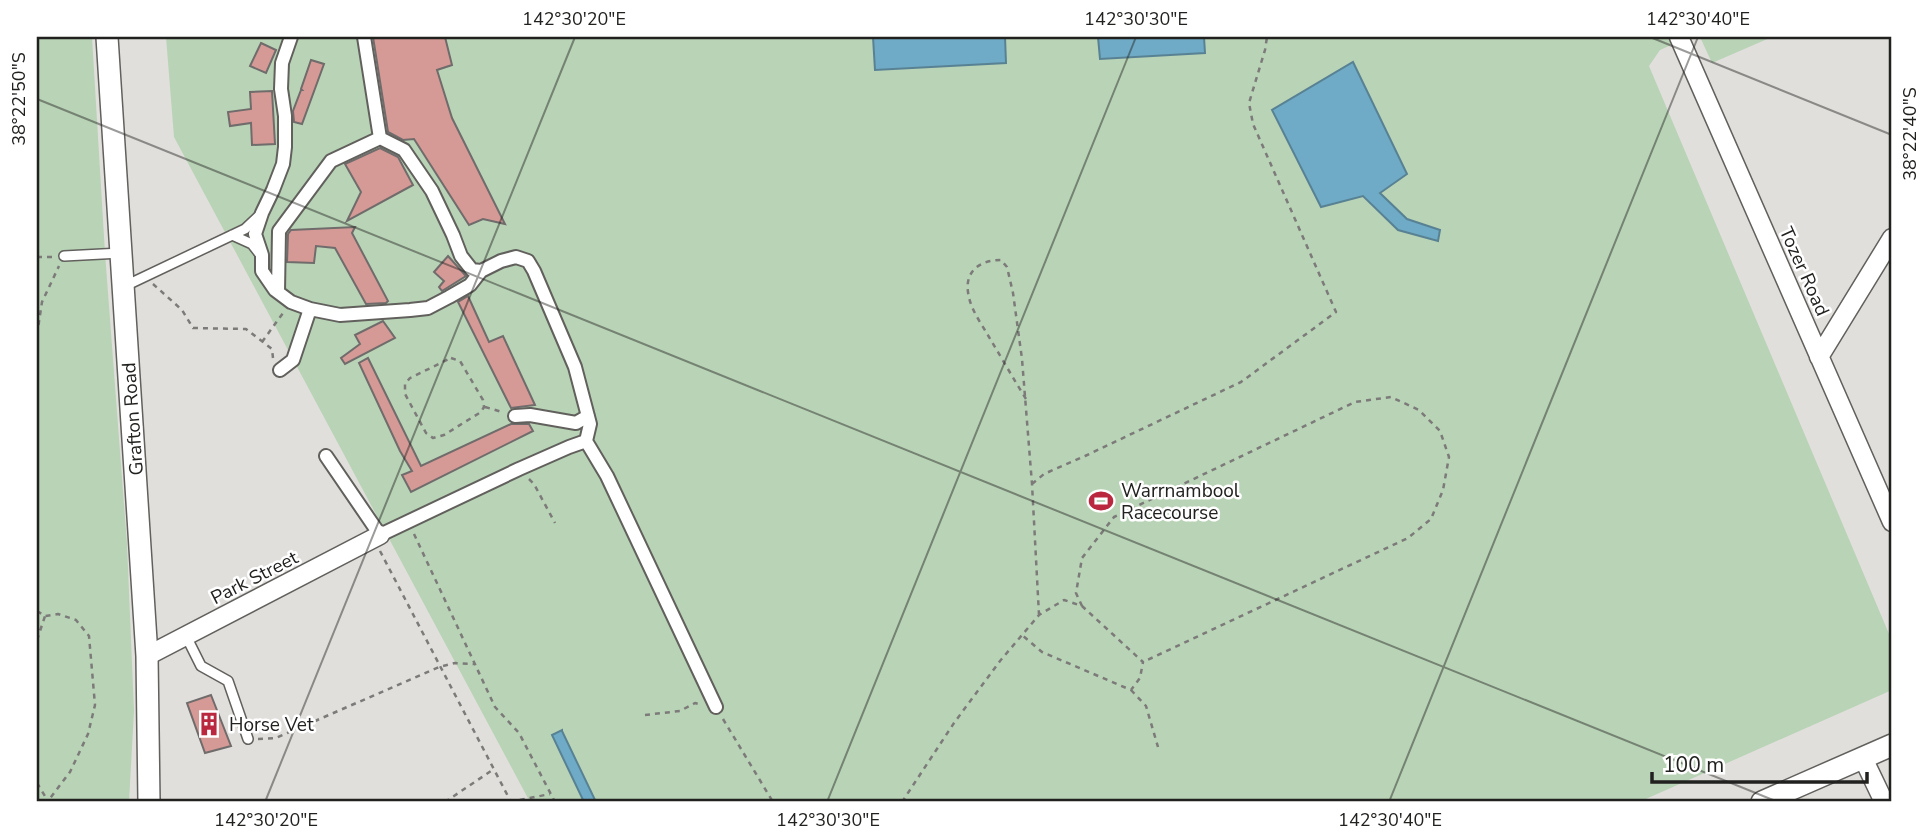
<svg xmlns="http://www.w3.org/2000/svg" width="1929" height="839" viewBox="0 0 1929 839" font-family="'Nunito Sans',sans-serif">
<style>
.green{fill:#b9d3b6}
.water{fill:#6fabc6;stroke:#588294;stroke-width:2}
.building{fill:#d59996;stroke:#6f6c6b;stroke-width:2}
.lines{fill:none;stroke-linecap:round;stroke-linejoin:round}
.service-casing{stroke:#61605d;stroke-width:12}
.pedestrian-casing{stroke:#61605d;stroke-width:16}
.minor-casing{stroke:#61605d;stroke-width:21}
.tertiary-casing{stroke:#61605d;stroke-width:24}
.path{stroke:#7c7b79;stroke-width:2.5;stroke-dasharray:5 5;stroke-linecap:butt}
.service{stroke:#fff;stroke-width:9}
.pedestrian{stroke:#fff;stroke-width:12}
.minor{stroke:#fff;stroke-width:18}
.tertiary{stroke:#fff;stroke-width:21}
.ticks{fill:none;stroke:#21211f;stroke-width:2;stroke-opacity:0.45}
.labels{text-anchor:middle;stroke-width:5;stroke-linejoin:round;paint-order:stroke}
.street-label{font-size:19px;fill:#21211f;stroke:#fff}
.poi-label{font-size:19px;fill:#21211f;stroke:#fff;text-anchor:start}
.neatline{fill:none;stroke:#21211f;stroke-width:2.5}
.ticks-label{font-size:18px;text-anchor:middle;fill:#21211f}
</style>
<rect width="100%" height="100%" fill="#e1dfdc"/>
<path class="green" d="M37 37H92L105 253 127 544 134 711 129 802H37Z
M166 37H1689L1660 50 1649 66 1892 641V690L1639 802H530L174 137Z
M1700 37H1772L1712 63Z"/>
<path class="water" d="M873 37H1005L1006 63 875 70Z
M1098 37H1204L1205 53 1100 59Z
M1353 62 1407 174 1380 193 1407 219 1440 230 1438 241 1398 230 1363 196 1321 207 1272 110Z
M562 730V731L596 802H584L552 735Z"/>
<path class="building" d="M373 37H445L452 65 437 70 452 118 505 224 483 219 469 225 414 139 403 140 388 132Z
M261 43 276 50 266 73 250 66Z
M311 60 324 64 302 124 294 122 293 111 301 90H302L301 89Z
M272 91 275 144 252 145 251 123 230 126 228 112 251 109 250 92Z
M380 148 398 157 413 185 347 221 361 192 345 164Z
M355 227 352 233 388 301 386 303 366 304 335 248 316 246 314 263 287 262 288 234 291 230Z
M448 256 466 276 442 291 439 287 444 281 434 272Z
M468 296 489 342 503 336 535 405 511 408 458 302Z
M383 321 395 338 345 364 341 358 360 344 355 335Z
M368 358 421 466 511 424H529L533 431 411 492 402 475 412 471 400 451 359 363Z
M211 695 231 746 205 753 187 703Z"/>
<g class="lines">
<g class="service-casing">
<path id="service" d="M232 235 252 244 259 253
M64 256 121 253
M125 286 245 229 260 215
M186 636 201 666 228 681 248 739"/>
</g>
<g class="pedestrian-casing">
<path id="pedestrian" d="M291 37 282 63 281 89 285 116V147L283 164 273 190 262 213 255 234 262 255V271L275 290 291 302 310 309 340 315 410 310 428 308 449 297 470 285 481 271 501 261 516 257 528 261 534 271 575 367 590 424 586 441 607 476 716 707
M380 138 404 150 432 191 453 235 461 256 472 270 481 271
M278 292 279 231 331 161 380 138 364 37
M280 370 293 360 310 309
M515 416 530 415 576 423 588 416
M326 456 380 535 519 469 569 447 586 441"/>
</g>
<g class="minor-casing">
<path id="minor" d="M1679 37 1892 522
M1819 357 1892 238
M147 656 380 535
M1863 758 1884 802"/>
</g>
<g class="tertiary-casing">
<path id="tertiary" d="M107 37 147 656 149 802
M1762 802 1892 745"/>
</g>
<path class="path" d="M37 257H54
M153 284 182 310 193 328 246 329 272 349 273 358
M37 335 42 302 59 266
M262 342 283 313
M451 358 460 361 483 400 484 407 481 412 444 435 433 438 426 433 405 394V384L410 378Z
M1026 399C1013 378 1001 357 989 337 981 323 970 309 968 292 965 270 981 260 1001 260L1007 267 1013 293 1022 359 1032 484 1039 615
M485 407 502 412
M529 479 534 484 555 523
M1032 484 1044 474 1085 456 1241 382 1336 312 1253 124 1249 103 1265 50 1267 37
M414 534 495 707 519 733 555 802
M380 551 511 802
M1082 606 1076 593 1082 558 1114 517 1355 402 1391 397 1419 410 1440 431 1449 457 1443 490 1431 519 1408 538 1143 662
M37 611 45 616 58 614 76 620 89 636 95 705 88 734 70 772 48 801
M37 640 45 616
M1131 690 1146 706 1158 747
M645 715 680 711 695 703 699 704
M723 719 773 802
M258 739 276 738 439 667 455 663 474 664
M37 783 48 801
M445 802 494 769
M510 802 550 794
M902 802 954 723 1000 661 1039 615 1064 600 1082 606 1143 662 1140 678 1131 690 1042 652 1022 635"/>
<use href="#service" class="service"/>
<use href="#pedestrian" class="pedestrian"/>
<use href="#minor" class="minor"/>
<use href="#tertiary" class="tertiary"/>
</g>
<path class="ticks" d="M1650 37 1892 135M37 99 1778 802M265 802 575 37M827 802 1136 37M1389 802 1698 37"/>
<defs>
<g id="stadium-bare" transform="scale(1.89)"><path d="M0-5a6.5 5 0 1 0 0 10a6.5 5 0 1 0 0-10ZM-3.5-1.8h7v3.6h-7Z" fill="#b9283e" stroke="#fff" stroke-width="2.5" paint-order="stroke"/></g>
<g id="building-bare" transform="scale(1.89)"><path d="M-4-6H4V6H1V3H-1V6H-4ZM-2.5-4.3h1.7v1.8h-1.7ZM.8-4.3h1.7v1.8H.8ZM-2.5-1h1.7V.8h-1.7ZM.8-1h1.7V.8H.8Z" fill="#b9283e" stroke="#fff" stroke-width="2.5" paint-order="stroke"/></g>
</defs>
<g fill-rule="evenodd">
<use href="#stadium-bare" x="1101" y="501"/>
<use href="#building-bare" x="209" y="724"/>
</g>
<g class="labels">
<g class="street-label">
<text transform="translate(1805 271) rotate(66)" y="7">Tozer Road</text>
<text transform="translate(132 419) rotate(-94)" y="7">Grafton Road</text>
<text transform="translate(254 577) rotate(-27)" y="7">Park Street</text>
</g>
<g class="poi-label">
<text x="1121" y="497">Warrnambool<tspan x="1121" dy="22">Racecourse</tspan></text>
<text x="229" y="731">Horse Vet</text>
</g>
</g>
<rect width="1929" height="839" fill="none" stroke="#ffffff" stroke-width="77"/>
<path d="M1652 772v10h215v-10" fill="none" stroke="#21211f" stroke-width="3.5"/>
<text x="1663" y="772" font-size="21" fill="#21211f" stroke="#ffffff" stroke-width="5" paint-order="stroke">100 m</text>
<rect x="38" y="38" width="1852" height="762" class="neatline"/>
<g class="ticks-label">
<text x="574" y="25">142°30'20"E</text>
<text x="1136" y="25">142°30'30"E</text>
<text x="1698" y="25">142°30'40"E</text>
<text transform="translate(19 99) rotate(-90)" y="6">38°22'50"S</text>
<text transform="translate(1910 134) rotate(-90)" y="6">38°22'40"S</text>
<text x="266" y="826">142°30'20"E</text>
<text x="828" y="826">142°30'30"E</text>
<text x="1390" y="826">142°30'40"E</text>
</g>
</svg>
